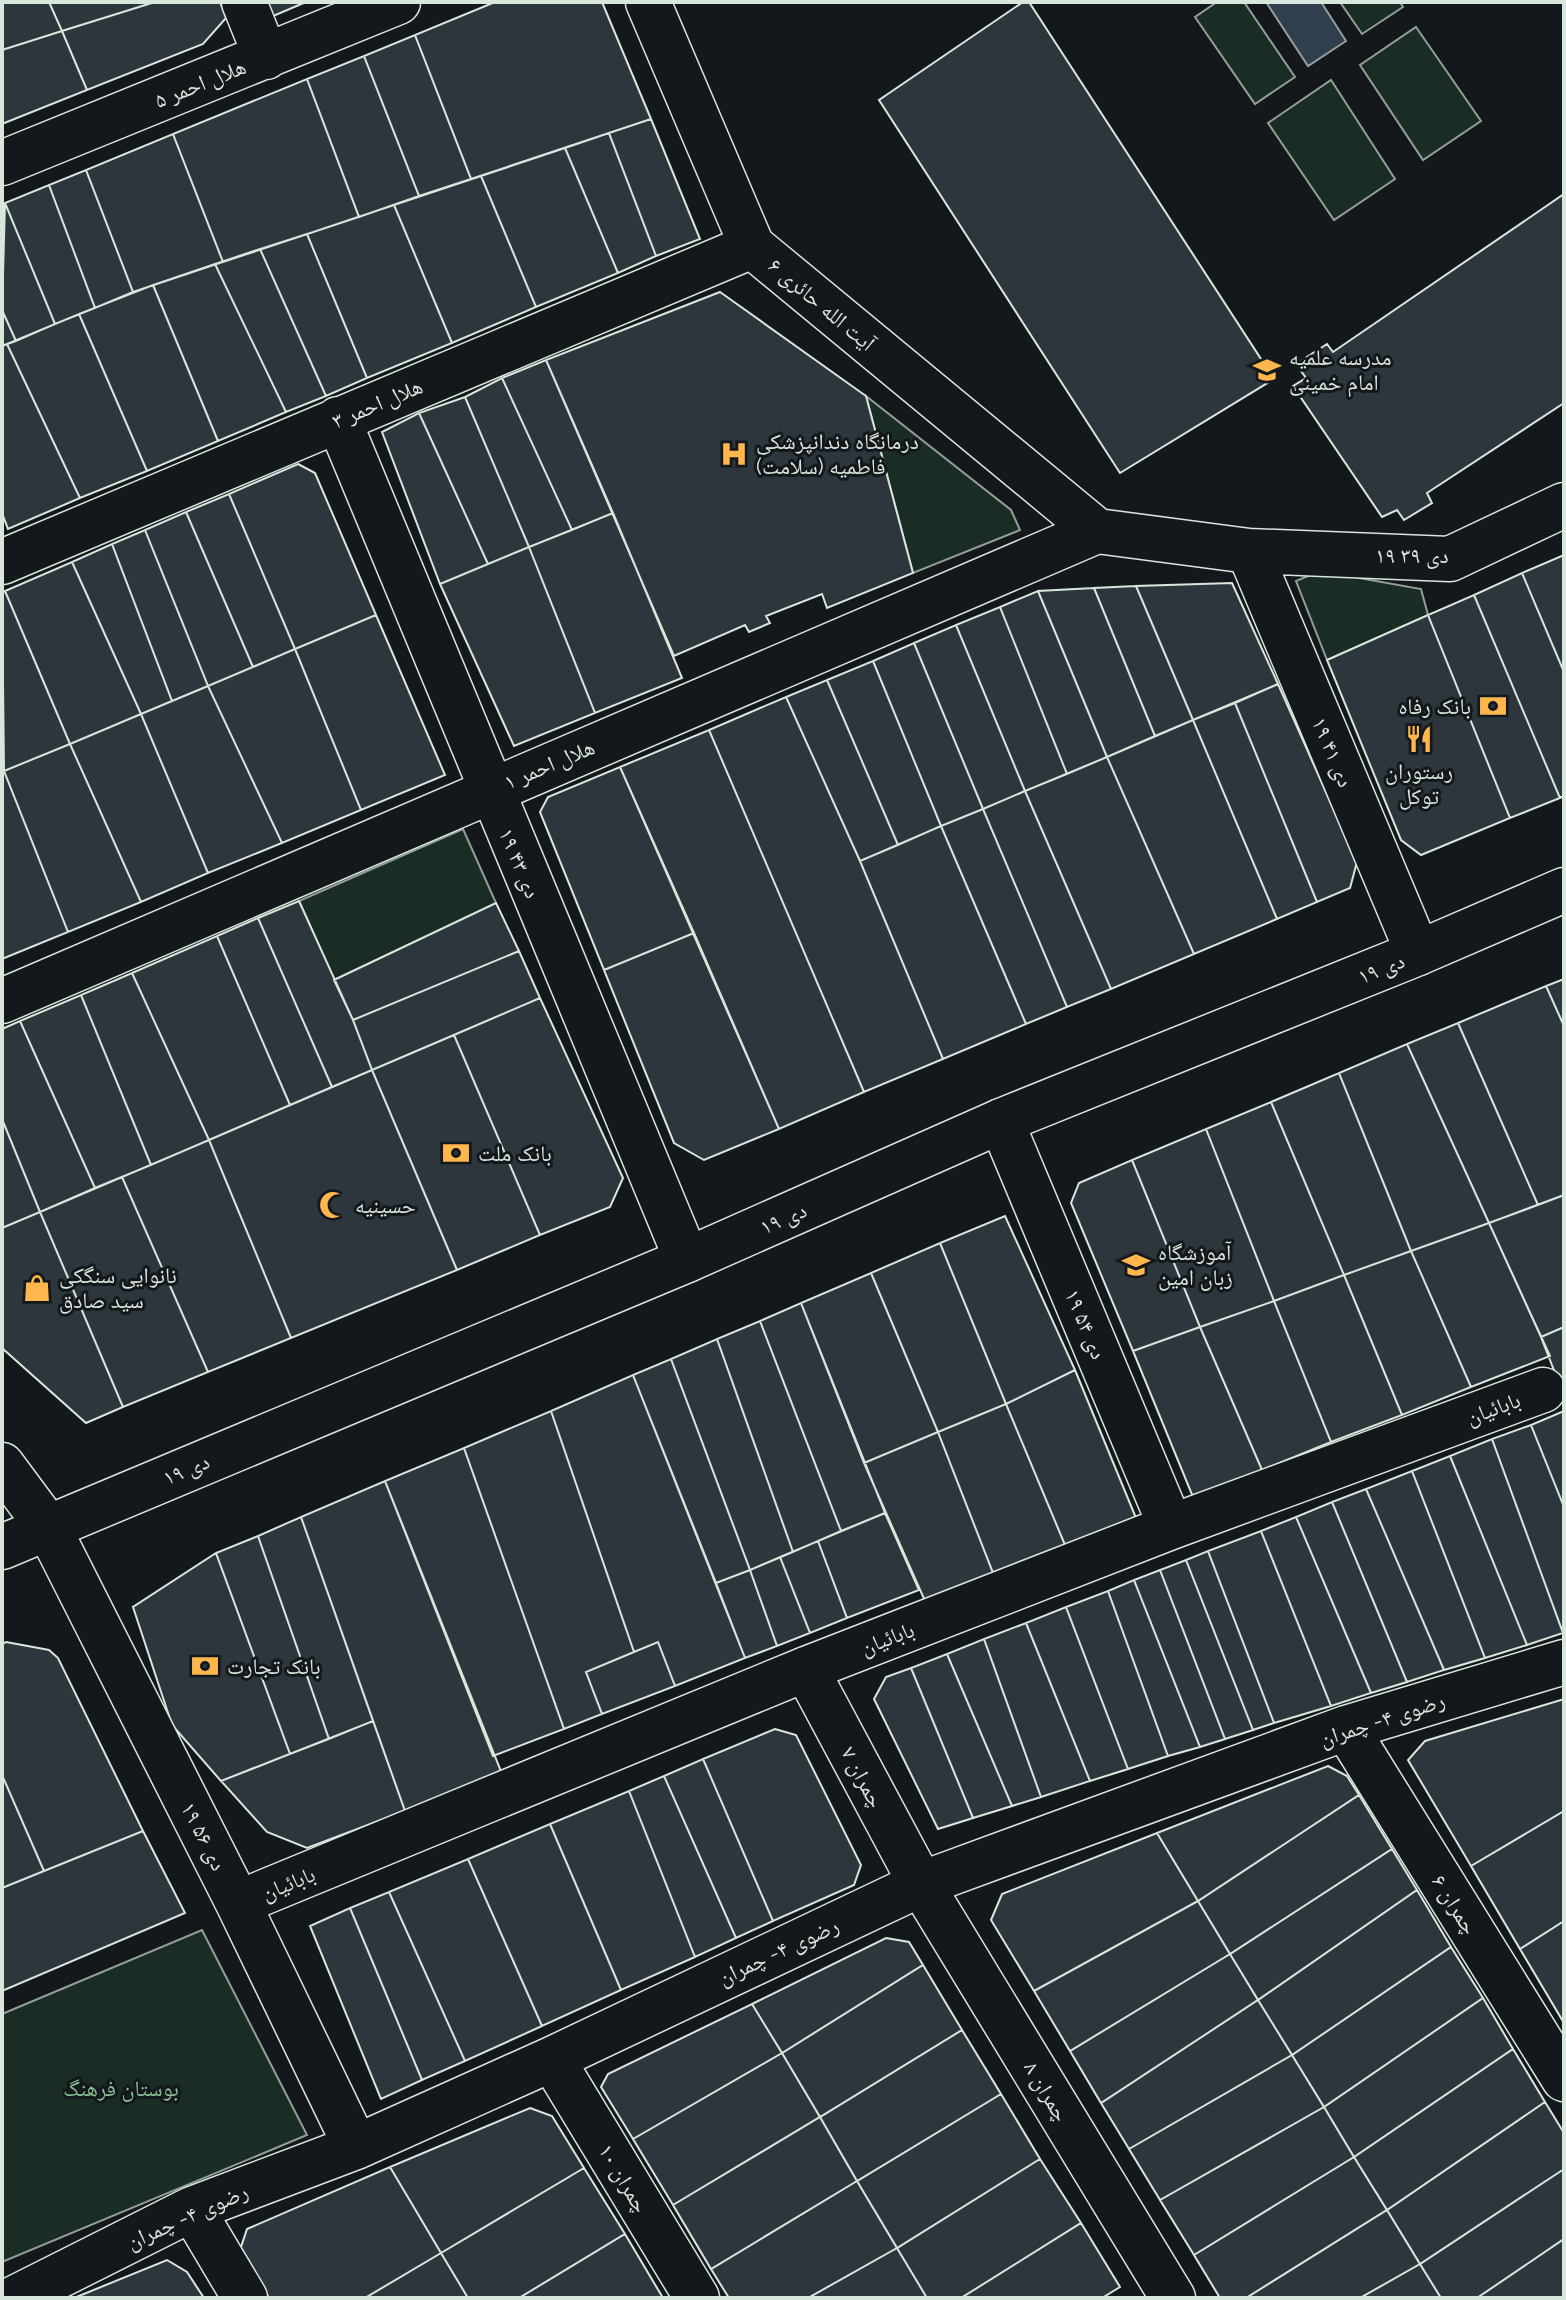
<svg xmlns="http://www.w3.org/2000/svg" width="1566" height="2300" viewBox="0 0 1566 2300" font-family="Raleway,'Noto Naskh Arabic',sans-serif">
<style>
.green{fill:#1a2d24;stroke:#939e99;stroke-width:2}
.water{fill:#2f3f4d;stroke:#939e99;stroke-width:2}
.building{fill:#2c363c;stroke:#d8e6dc;stroke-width:2}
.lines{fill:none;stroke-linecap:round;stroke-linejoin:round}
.street-casing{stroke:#d8e6dc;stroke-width:47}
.secondary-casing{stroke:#d8e6dc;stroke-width:47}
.street{stroke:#14181c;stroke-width:44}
.secondary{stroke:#14181c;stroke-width:44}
.labels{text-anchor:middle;stroke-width:6;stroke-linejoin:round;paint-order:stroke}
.street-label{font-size:22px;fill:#d8e6dc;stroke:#14181c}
.poi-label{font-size:22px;fill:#d8e6dc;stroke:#14181c;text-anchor:start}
.park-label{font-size:22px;fill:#8ac095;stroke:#14181c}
</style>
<rect width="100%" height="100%" fill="#14181c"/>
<path class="green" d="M1217 2H1244L1295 77 1255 104 1195 17Z
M1340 2H1400L1403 7 1362 34Z
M1416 27 1481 121 1423 160 1360 65Z
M1331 80 1395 179 1334 220 1268 123Z
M866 396 1011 510 1020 530 913 573Z
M1320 571 1421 589 1428 615 1327 660 1296 581Z
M463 829 496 903 334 980 299 901Z
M202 1930 307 2135 2 2262V2014Z"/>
<path class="water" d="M1266 2H1321L1346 41 1308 66Z"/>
<path class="building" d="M2 2H49L62 31 2 50Z
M49 2H155L62 31Z
M155 2H220L226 18 203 44 87 90 62 31Z
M265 2H306L271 17Z
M495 2H602L651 119 471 179 415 35Z
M1023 2H1029L1274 379 1120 473 879 100Z
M62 31 87 90 2 124V50Z
M415 35 471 179 419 196 364 56Z
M364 56 419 196 359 217 307 79Z
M307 79 359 217 223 262 173 134Z
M651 119 700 239 656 256 609 133Z
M609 133 656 256 618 273 565 148Z
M173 134 223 262 133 292 86 170Z
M565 148 618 273 536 307 481 176Z
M86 170 133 292 95 308 49 185Z
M481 176 536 307 452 343 394 205Z
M49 185 95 308 55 324 5 203Z
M1564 194V403L1427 493 1432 503 1404 520 1397 510 1382 517 1293 386 1306 378 1296 364 1327 344 1333 352Z
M5 203 55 324 16 341 2 310Z
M394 205 452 343 367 378 307 234Z
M307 234 367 378 326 396 260 249Z
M260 249 326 396 286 412 215 264Z
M215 264 286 412 218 441 153 285Z
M153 285 218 441 147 471 79 314Z
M720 292 866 396 913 573 827 608 822 594 766 616 770 623 749 632 745 625 674 656 546 360Z
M2 310 16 341 2 346Z
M79 314 147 471 80 498 7 344Z
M7 344 80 498 8 529 2 513V346Z
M546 360 613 513 572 530 502 378Z
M502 378 572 530 529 547 465 397Z
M465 397 529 547 488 564 419 413Z
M419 413 488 564 440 584 382 432Z
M298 464 315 473 376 615 295 649 229 494Z
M229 494 295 649 253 667 186 512Z
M186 512 253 667 208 686 145 530Z
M613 513 682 678 595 713 529 547Z
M145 530 208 686 172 701 112 544Z
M112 544 172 701 141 714 72 562Z
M529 547 595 713 514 746 440 584Z
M1564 555V672L1522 573Z
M72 562 141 714 70 744 5 591Z
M1522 573 1564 672V796L1560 798 1474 595Z
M1232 583 1278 684 1193 720 1136 586Z
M1136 586 1193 720 1155 736 1094 588Z
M1094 588 1155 736 1107 757 1038 591Z
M5 591 70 744 4 771 2 592Z
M1038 591 1107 757 1067 774 1000 607Z
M1474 595 1560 798 1510 818 1428 615Z
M1000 607 1067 774 1025 791 956 625Z
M376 615 445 775 361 810 295 649Z
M1428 615 1510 818 1421 855 1401 840 1327 660Z
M956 625 1025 791 983 809 914 643Z
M914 643 983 809 941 826 873 661Z
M295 649 361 810 282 843 208 686Z
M873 661 941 826 898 845 827 680Z
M827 680 898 845 860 861 786 697Z
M1278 684 1357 862 1350 888 1317 902 1235 703Z
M208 686 282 843 208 873 141 714Z
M786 697 860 861 943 1059 864 1092 709 730Z
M1235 703 1317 902 1277 919 1193 720Z
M141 714 208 873 141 902 70 744Z
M1193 720 1277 919 1194 954 1107 757Z
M709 730 864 1092 779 1129 620 767Z
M70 744 141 902 68 932 4 771Z
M1107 757 1194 954 1111 989 1025 791Z
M620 767 694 933 604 970 540 812 548 797Z
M4 771 68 932 2 959V772Z
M1025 791 1111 989 1067 1007 983 809Z
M983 809 1067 1007 1026 1024 941 826Z
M941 826 1026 1024 943 1059 860 861Z
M299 901 353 1020 372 1070 332 1087 258 918Z
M496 903 519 951 353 1020 334 980Z
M258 918 332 1087 290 1105 217 936Z
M694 933 779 1129 704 1160 674 1143 604 970Z
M217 936 290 1105 209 1140 132 973Z
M519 951 540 998 372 1070 353 1020Z
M132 973 209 1140 151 1165 81 995Z
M1564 979V1026L1546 986Z
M1546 986 1564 1026V1195L1538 1205 1458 1023Z
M81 995 151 1165 95 1188 20 1021Z
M540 998 623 1178 610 1207 540 1235 454 1035Z
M20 1021 95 1188 40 1212 2 1119V1029Z
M1458 1023 1538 1205 1489 1223 1407 1044Z
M454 1035 540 1235 457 1270 372 1070Z
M1407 1044 1489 1223 1411 1251 1339 1073Z
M372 1070 457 1270 291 1338 209 1140Z
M1339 1073 1411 1251 1344 1275 1271 1102Z
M1271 1102 1344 1275 1274 1301 1206 1129Z
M2 1119 40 1212 2 1228Z
M1206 1129 1274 1301 1200 1327 1132 1160Z
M209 1140 291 1338 208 1372 122 1177Z
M1132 1160 1200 1327 1133 1351 1071 1203 1079 1183Z
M122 1177 208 1372 123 1407 40 1212Z
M1564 1195V1327L1541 1337 1489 1223Z
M40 1212 123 1407 86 1423 2 1348V1228Z
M1005 1216 1075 1370 1006 1404 940 1243Z
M1489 1223 1550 1356 1471 1387 1411 1251Z
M940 1243 1006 1404 938 1432 871 1273Z
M1411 1251 1471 1387 1402 1415 1344 1275Z
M871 1273 938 1432 864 1463 801 1303Z
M1344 1275 1402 1415 1331 1442 1274 1301Z
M1274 1301 1331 1442 1262 1470 1200 1327Z
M801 1303 885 1513 841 1531 760 1321Z
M760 1321 841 1531 793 1552 717 1339Z
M1200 1327 1262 1470 1193 1497 1133 1351Z
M1564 1327V1396L1541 1337Z
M717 1339 793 1552 750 1570 671 1359Z
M671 1359 750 1570 716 1583 633 1375Z
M1075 1370 1136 1518 1065 1545 1006 1404Z
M633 1375 745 1658 675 1686 658 1642 634 1652 551 1411Z
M1006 1404 1065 1545 993 1573 938 1432Z
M551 1411 634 1652 586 1672 602 1714 564 1729 464 1448Z
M1564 1411V1507L1531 1425Z
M1531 1425 1564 1507 1563 1633 1492 1439Z
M938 1432 993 1573 925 1601 864 1463Z
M1492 1439 1563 1633 1527 1645 1450 1456Z
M464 1448 564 1729 493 1756 385 1481Z
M1450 1456 1527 1645 1485 1658 1412 1471Z
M1412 1471 1485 1658 1444 1670 1366 1489Z
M385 1481 502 1774 405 1811 301 1517Z
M1366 1489 1444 1670 1407 1682 1332 1502Z
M1332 1502 1407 1682 1371 1693 1296 1517Z
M885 1513 919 1590 847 1618 818 1541Z
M301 1517 373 1721 329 1739 258 1536Z
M1296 1517 1371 1693 1331 1706 1261 1531Z
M1261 1531 1331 1706 1274 1723 1208 1551Z
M258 1536 329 1739 290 1754 216 1553Z
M818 1541 847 1618 810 1633 780 1557Z
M1208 1551 1274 1723 1253 1730 1186 1560Z
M216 1553 290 1754 221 1781 172 1725 133 1607Z
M780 1557 810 1633 777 1646 750 1570Z
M1186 1560 1253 1730 1225 1739 1160 1570Z
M750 1570 777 1646 745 1658 716 1583Z
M1160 1570 1225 1739 1200 1747 1134 1580Z
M1134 1580 1200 1747 1168 1756 1108 1591Z
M1108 1591 1168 1756 1128 1769 1066 1607Z
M1066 1607 1128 1769 1090 1781 1026 1623Z
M1026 1623 1090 1781 1041 1797 984 1639Z
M984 1639 1041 1797 1012 1806 947 1654Z
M6 1642 49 1650 58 1658 143 1831 44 1871 2 1775V1644Z
M658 1642 675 1686 602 1714 586 1672Z
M947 1654 1012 1806 973 1818 911 1668Z
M911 1668 973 1818 938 1829 874 1699 886 1677Z
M1564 1699V1811L1471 1866 1408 1760 1425 1741Z
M373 1721 405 1811 307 1848 267 1832 221 1781Z
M775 1729 796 1735 861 1865 854 1885 773 1921 703 1759Z
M703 1759 773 1921 736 1938 664 1776Z
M1328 1766 1347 1776 1359 1795 1198 1901 1157 1833Z
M2 1775 44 1871 2 1888Z
M664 1776 736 1938 695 1957 629 1791Z
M629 1791 695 1957 621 1990 550 1824Z
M1359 1795 1392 1849 1230 1954 1198 1901Z
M1564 1811V1921L1520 1949 1471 1866Z
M550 1824 621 1990 542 2026 468 1859Z
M143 1831 185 1913 2 1991V1888Z
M1157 1833 1198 1901 1034 1991 991 1920 1002 1894Z
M1392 1849 1417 1890 1258 2000 1230 1954Z
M468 1859 542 2026 465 2061 389 1892Z
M1417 1890 1451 1947 1292 2055 1258 2000Z
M389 1892 465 2061 422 2080 350 1908Z
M1198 1901 1230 1954 1070 2051 1034 1991Z
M350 1908 422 2080 381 2099 310 1926Z
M1564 1921V2023L1520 1949Z
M886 1938 909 1942 923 1965 782 2053 752 2004Z
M1451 1947 1483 1998 1324 2107 1292 2055Z
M1230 1954 1258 2000 1101 2103 1070 2051Z
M923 1965 962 2030 820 2117 782 2053Z
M1483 1998 1513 2049 1354 2157 1324 2107Z
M1258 2000 1292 2055 1129 2149 1101 2103Z
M752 2004 782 2053 633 2139 601 2087 608 2074Z
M962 2030 1001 2094 857 2181 820 2117Z
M1513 2049 1545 2102 1387 2210 1354 2157Z
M782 2053 820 2117 673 2205 633 2139Z
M1292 2055 1324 2107 1160 2200 1129 2149Z
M1001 2094 1040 2159 897 2248 857 2181Z
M1545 2102 1564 2133V2169L1420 2264 1387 2210Z
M1324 2107 1354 2157 1194 2255 1160 2200Z
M530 2108 552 2116 584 2168 441 2253 390 2167Z
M820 2117 857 2181 711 2269 673 2205Z
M1354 2157 1387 2210 1246 2298H1220L1194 2255Z
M1040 2159 1081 2223 961 2298H927L897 2248Z
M390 2167 441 2253 365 2298H269L240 2250 247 2229Z
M584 2168 625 2234 519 2298H468L441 2253Z
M1564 2169V2239L1477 2298H1441L1420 2264Z
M857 2181 897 2248 808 2298H729L711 2269Z
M1387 2210 1420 2264 1360 2298H1246Z
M1081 2223 1120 2287 1102 2298H961Z
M625 2234 663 2298H519Z
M1564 2239V2298H1477Z
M897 2248 927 2298H808Z
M441 2253 468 2298H365Z
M167 2260 187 2272 204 2298H74Z
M1420 2264 1441 2298H1360Z"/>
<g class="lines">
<g class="street-casing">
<path id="street" d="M244 2 266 57
M648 2 752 246 1097 531
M2 163 398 2
M338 419 687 1260
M1097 531 1249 551 1450 559 1564 505
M1249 551 1418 953
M2 562 752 246
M2 1001 1097 531
M1001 1121 1171 1527
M2 1465 48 1527 238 1903 356 2147
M806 1669 921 1884 1173 2298
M1346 1728 1564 2079
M238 1903 806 1669 1171 1527 1543 1390
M552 2059 697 2298
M192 2209 245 2298
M15 2298 192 2209 356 2147 552 2059 921 1884 1346 1728 1564 1662"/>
</g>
<g class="secondary-casing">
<path id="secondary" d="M2 1547 687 1260 1001 1121 1418 953 1564 890"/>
</g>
<use href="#street" class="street"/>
<use href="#secondary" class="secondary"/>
</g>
<defs>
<g id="university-bare" transform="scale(2.16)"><path d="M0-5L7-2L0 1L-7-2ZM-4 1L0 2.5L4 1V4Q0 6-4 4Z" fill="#ffb74d" stroke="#14181c" stroke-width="2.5" paint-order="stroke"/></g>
<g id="hospital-bare" transform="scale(2.16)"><path d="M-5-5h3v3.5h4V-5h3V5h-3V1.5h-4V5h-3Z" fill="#ffb74d" stroke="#14181c" stroke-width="2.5" paint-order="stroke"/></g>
<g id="bank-bare" transform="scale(2.16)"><path d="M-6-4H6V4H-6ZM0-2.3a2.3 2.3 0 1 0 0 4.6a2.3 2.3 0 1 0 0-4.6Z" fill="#ffb74d" stroke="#14181c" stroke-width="2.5" paint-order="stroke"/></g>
<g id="restaurant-bare" transform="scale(2.16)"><path d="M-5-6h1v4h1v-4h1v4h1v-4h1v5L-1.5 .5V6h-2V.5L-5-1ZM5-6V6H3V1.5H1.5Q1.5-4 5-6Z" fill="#ffb74d" stroke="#14181c" stroke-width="2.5" paint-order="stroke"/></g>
<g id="mosque-bare" transform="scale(2.16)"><path d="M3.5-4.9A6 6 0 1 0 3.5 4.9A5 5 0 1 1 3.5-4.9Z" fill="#ffb74d" stroke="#14181c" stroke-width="2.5" paint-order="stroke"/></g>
<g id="school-bare" transform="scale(2.16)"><path d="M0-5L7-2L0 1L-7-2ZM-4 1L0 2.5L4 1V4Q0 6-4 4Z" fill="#ffb74d" stroke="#14181c" stroke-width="2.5" paint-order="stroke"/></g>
<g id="shop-bare" transform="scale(2.16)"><path d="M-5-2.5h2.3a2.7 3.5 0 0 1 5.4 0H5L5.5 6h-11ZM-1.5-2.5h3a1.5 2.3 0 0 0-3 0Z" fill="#ffb74d" stroke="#14181c" stroke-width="2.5" paint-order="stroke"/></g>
</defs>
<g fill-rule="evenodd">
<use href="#university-bare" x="1267" y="370"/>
<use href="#hospital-bare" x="734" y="454"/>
<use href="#bank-bare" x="1493" y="706"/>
<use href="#restaurant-bare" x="1419" y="739"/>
<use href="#bank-bare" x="456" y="1153"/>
<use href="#mosque-bare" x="333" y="1205"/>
<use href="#school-bare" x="1136" y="1265"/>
<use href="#shop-bare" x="37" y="1288"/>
<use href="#bank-bare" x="205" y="1666"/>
</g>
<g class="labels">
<g class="street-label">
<text transform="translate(200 83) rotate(-22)" y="8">هلال احمر ۵</text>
<text transform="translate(822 304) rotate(40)" y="8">آیت الله حائری ۶</text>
<text transform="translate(377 403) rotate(-23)" y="8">هلال احمر ۳</text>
<text x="1412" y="563">۱۹ دی ۳۹</text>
<text transform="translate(1333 752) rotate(67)" y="8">۱۹ دی ۴۱</text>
<text transform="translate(549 764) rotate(-23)" y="8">هلال احمر ۱</text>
<text transform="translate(520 863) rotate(67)" y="8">۱۹ دی ۴۳</text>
<text transform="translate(1381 968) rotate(-22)" y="8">۱۹ دی</text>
<text transform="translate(783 1218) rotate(-24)" y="8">۱۹ دی</text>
<text transform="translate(1086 1324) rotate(67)" y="8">۱۹ دی ۵۴</text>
<text transform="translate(1493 1408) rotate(-20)" y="8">بابائیان</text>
<text transform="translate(186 1469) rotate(-23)" y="8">۱۹ دی</text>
<text transform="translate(887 1638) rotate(-21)" y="8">بابائیان</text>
<text transform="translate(1382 1719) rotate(-18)" y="8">رضوی ۴- چمران</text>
<text transform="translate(863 1777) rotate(62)" y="8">چمران ۷</text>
<text transform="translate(204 1836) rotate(63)" y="8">۱۹ دی ۵۶</text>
<text transform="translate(288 1883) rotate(-22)" y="8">بابائیان</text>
<text transform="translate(1455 1904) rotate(58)" y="8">چمران ۶</text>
<text transform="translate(778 1951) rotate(-25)" y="8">رضوی ۴- چمران</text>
<text transform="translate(1047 2091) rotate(59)" y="8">چمران ۸</text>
<text transform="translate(624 2178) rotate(59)" y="8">چمران ۱۰</text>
<text transform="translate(187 2216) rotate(-24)" y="8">رضوی ۴- چمران</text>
</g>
<g class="poi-label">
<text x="1289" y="365">مدرسه علمیه<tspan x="1289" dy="25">امام خمینی</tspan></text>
<text x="756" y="449">درمانگاه دندانپزشکی<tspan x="756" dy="25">فاطمیه (سلامت)</tspan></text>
<text x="1471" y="714" text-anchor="end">بانک رفاه</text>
<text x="1419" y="779" text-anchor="middle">رستوران<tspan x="1419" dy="25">توکل</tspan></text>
<text x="478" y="1161">بانک ملت</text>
<text x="355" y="1213">حسینیه</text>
<text x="1158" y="1260">آموزشگاه<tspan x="1158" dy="25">زبان امین</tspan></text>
<text x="59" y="1283">نانوایی سنگکی<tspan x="59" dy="25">سید صادق</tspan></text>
<text x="227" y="1674">بانک تجارت</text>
</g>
<g class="park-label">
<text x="121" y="2096">بوستان فرهنگ</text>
</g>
</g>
<rect width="1566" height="2300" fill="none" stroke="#d8e6dc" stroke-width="8"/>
</svg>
